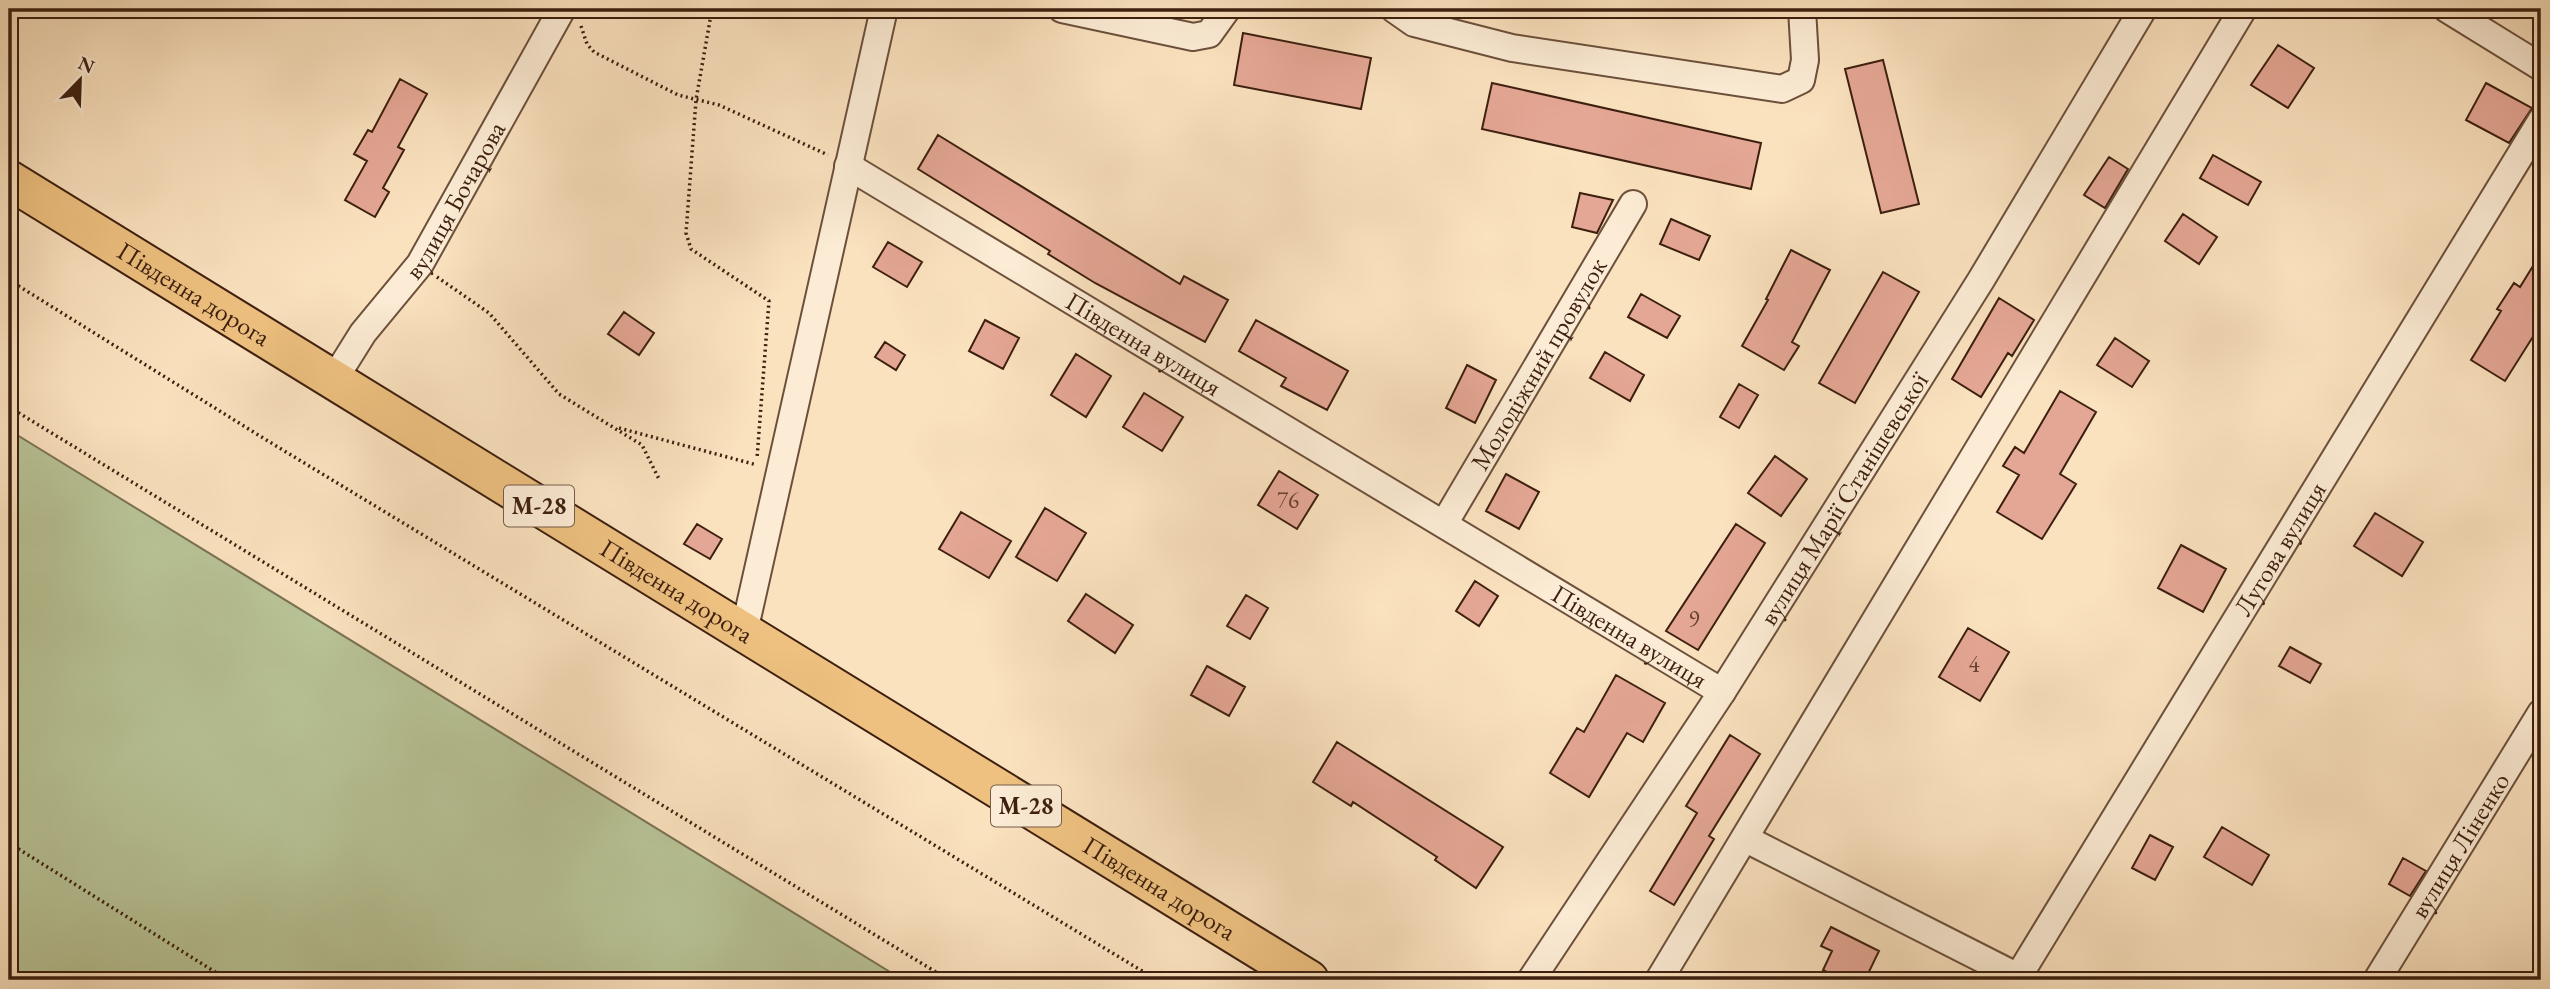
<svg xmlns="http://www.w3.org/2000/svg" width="2550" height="989" viewBox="0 0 2550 989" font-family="'EB Garamond',serif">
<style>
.green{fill:#b8c497;stroke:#7a7253;stroke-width:2}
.building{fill:#e5a795;stroke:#3d1f0f;stroke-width:2}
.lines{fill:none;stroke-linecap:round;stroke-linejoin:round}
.minor-casing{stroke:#6c503b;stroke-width:30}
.highway-casing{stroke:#3d1f0f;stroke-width:42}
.path{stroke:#3d1f0f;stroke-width:3.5;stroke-dasharray:2 3.5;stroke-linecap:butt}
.minor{stroke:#fcecd5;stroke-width:26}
.highway{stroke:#eec180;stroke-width:38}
.labels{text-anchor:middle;stroke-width:7;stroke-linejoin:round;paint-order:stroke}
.number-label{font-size:23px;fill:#674130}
.shield{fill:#fcecd5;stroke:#765c4a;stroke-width:2}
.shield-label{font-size:24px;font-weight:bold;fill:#3d1f0f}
.street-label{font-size:26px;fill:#3d1f0f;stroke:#fcecd5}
</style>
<rect width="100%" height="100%" fill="#fbe2bf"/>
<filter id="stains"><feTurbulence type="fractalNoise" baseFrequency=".00286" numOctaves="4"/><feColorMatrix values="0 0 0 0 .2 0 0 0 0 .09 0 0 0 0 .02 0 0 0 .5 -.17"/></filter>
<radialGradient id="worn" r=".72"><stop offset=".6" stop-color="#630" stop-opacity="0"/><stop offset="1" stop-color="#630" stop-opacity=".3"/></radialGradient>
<path class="green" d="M9 430 903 980H9Z"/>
<path class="building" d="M1243 33 1371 58 1361 109 1234 85Z
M2278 45 2314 68 2288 108 2251 85Z
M1883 60 1919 204 1881 213 1845 69Z
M400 79 427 94 398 147 404 150 383 188 389 192 375 217 345 200 367 161 354 154 368 130 372 132Z
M1492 83 1761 143 1751 189 1482 129Z
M2486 83 2532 108 2509 143 2466 120Z
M938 135 1180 284 1184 276 1228 300 1205 342 1095 283 1048 254 1050 251 918 169Z
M2213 155 2261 182 2248 205 2200 178Z
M2109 157 2128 169 2105 208 2084 195Z
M1580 193 1613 200 1597 233 1572 227Z
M2183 214 2217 237 2199 264 2165 241Z
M1671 219 1710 236 1699 260 1660 244Z
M888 242 922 262 907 287 873 267Z
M1791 250 1830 270 1792 342 1799 346 1784 370 1742 346 1768 300 1766 299Z
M2541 253V324L2505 381 2471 360 2501 311 2497 309 2514 283 2520 287Z
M1883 272 1919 292 1855 403 1819 383Z
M1641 294 1680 316 1667 338 1628 317Z
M1999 298 2034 320 2012 356 2008 353 1981 397 1952 379Z
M624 312 654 333 639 355 608 334Z
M985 320 1019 338 1003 369 969 351Z
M1256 320 1348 371 1327 410 1281 386 1286 378 1239 351Z
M2115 338 2149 361 2132 387 2097 365Z
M885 342 905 355 896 370 875 357Z
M1605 352 1644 375 1630 401 1590 378Z
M1076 354 1111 376 1086 417 1051 395Z
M1467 365 1496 380 1475 423 1446 408Z
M1739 384 1758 395 1739 428 1720 417Z
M2060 391 2096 412 2060 474 2076 484 2042 539 1997 512 2019 475 2003 466 2015 447 2024 453Z
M1144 393 1183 417 1162 451 1123 427Z
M1775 456 1807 479 1781 516 1748 493Z
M1279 471 1318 495 1297 529 1258 505Z
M1506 474 1539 492 1519 529 1486 511Z
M1045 508 1086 533 1057 581 1016 557Z
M961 512 1011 541 989 578 939 549Z
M2375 513 2423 542 2402 576 2354 546Z
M697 524 722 539 710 559 684 544Z
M1736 524 1765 543 1698 650 1666 631Z
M2181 545 2226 569 2203 612 2158 588Z
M1475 581 1498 596 1479 626 1456 611Z
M1086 594 1133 625 1115 653 1068 621Z
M1246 595 1268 608 1250 639 1227 626Z
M1968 628 2009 652 1980 701 1939 677Z
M2290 647 2321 664 2310 683 2279 666Z
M1207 666 1245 687 1229 716 1191 695Z
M1616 675 1665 703 1643 742 1627 733 1589 797 1550 773 1577 728 1584 732Z
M1730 735 1760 754 1709 836 1714 839 1674 905 1650 891 1697 813 1686 806Z
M1337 742 1503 847 1476 888 1435 860 1437 857 1353 802 1351 806 1313 782Z
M2222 827 2269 855 2252 885 2204 857Z
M2150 835 2173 847 2155 880 2132 868Z
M2403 858 2426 871 2410 896 2389 884Z
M1831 927 1879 951 1865 980H1842L1823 970 1832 951 1821 946Z"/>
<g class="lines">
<g class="minor-casing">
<g id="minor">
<path d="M1062 9 1193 37 1209 34 1227 9"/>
<path d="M1394 9 1414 23 1512 48 1782 89 1801 80 1805 60 1802 9"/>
<path d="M2447 9 2541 67"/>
<path id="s1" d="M848 166 1722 692"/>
<path id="s2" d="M333 381 363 333 420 264 562 9"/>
<path id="s3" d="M1444 524 1633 204"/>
<path d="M744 632 884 9"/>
<path d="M1746 839 2024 980"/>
<path id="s4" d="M2018 977 2541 121"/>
<path id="s5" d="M1531 980 1722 692 1981 280 2143 9"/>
<path d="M1659 980 2243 9"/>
<path id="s6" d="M2377 980 2541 713"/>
</g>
</g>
<g class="highway-casing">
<g id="highway">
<path id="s7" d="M9 180 1309 980"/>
</g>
</g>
<path class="path" d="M712 9 696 100 686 233 691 249 769 301 757 458
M581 26 587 44 594 52 678 95 719 105 828 155
M437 277 489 313 559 394 642 445 659 479
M9 280 268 441 1157 980
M9 407 949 980
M619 428 757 465
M9 843 228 980"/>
<use href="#minor" class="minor"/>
<use href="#highway" class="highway"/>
</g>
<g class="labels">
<g class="number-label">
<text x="1288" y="508">76</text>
<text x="1694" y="627">9</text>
<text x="1974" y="672">4</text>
</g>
<g class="shield">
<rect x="504" y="485.5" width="70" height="41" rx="5"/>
<rect x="991" y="785.5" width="70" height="41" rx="5"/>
</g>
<g class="shield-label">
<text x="539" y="514">М-28</text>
<text x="1026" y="814">М-28</text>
</g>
<g class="street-label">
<text dy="9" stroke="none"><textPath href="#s2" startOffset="219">вулиця Бочарова</textPath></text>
<text dy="9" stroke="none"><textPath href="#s7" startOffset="217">Південна дорога</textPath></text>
<text dy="9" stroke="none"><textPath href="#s1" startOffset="345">Південна вулиця</textPath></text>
<text dy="9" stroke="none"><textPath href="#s3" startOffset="186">Молодіжний провулок</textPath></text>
<text dy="9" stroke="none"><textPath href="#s5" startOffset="574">вулиця Марії Станішевської</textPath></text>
<text dy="9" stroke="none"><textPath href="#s4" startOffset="502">Лугова вулиця</textPath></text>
<text dy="9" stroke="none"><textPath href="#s7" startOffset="784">Південна дорога</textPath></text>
<text dy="9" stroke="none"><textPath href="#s1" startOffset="912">Південна вулиця</textPath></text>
<text dy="9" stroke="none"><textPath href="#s6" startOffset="158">вулиця Ліненко</textPath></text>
<text dy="9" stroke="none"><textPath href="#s7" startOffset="1351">Південна дорога</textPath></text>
</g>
</g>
<rect width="2550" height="989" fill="none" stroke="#fbe2bf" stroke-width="35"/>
<rect x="10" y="10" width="2529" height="968" fill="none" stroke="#3d1f0f" stroke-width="3.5"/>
<rect x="18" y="18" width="2515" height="954" fill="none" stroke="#3d1f0f" stroke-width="2"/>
<g transform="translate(80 80) rotate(23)" stroke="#fcecd5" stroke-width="5" paint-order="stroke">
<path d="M0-5L12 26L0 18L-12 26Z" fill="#3d1f0f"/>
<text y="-10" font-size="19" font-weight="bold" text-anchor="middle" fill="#3d1f0f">N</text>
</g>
<rect width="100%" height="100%" filter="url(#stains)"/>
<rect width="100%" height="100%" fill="url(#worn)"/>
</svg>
